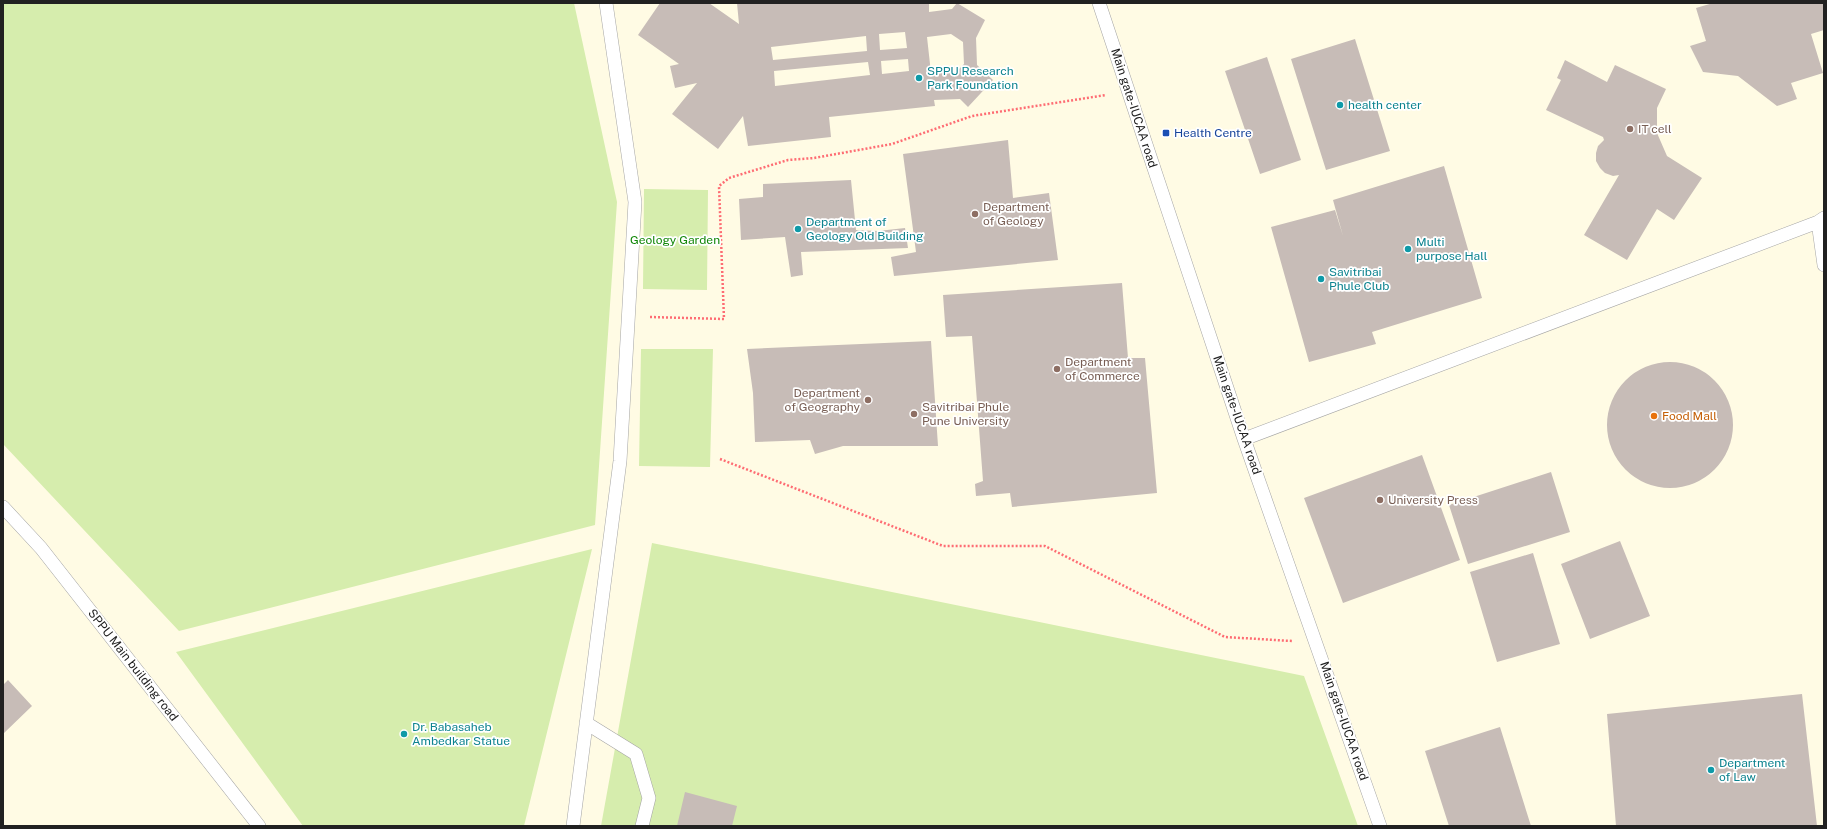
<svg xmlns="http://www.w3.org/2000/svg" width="1827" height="829" viewBox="0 0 1827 829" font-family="'Public Sans',sans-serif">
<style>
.education{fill:#fffbe4}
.grass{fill:#d6edad}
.building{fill:#c7bcb7;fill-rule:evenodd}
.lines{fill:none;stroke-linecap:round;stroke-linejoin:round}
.service-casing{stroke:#a5a5a5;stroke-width:14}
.path{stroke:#fe6c73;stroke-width:2.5;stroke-dasharray:2 2;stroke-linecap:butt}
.service{stroke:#fff;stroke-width:13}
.culture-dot{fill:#0f9aa8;stroke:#fff;stroke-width:1.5}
.education-dot{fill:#8d6e63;stroke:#fff;stroke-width:1.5}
.transit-dot{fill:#1a4fb4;stroke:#fff;stroke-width:1.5}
.food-dot{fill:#e8710a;stroke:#fff;stroke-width:1.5}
.labels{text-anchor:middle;stroke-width:3.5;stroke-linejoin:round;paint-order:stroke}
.culture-label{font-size:12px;fill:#0d838f;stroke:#fff;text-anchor:start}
.street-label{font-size:12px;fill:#212121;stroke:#fff}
.education-label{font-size:12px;fill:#785e54;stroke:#fff;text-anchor:start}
.transit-label{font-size:12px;fill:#164399;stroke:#fff;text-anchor:start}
.park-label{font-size:12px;fill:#118708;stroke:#fff}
.food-label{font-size:12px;fill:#c56008;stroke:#fff;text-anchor:start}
</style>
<rect width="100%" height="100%" fill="#f2ede8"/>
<path class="education" d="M3 3H1824V826H3Z"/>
<path class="grass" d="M3 3H574L617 202 595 525 179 631 3 444Z
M644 189 708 190 707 290 643 289Z
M641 349H713L710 467 639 466Z
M652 543 1304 676 1358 826H601Z
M592 549 524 826H303L176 652Z"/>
<path class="building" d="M660 3H709L739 24 737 3H929V12L952 9 957 3 985 20 976 38 977 65 993 80 968 107 960 99 934 100 935 106 829 117 831 137 748 146 743 116 718 149 672 114 697 83 675 88 670 66 679 64 638 35ZM905 32 907 48 880 50 879 34ZM951 34 963 42 964 64 956 72 931 73 927 37ZM866 36 867 51 773 60 771 47ZM908 59 909 71 882 74 881 61ZM868 62 870 75 775 86 774 71Z
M1713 3H1824V30L1811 34 1823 73 1791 83 1797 99 1777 106 1738 76 1703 72 1690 46 1706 41 1696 8Z
M1355 39 1390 151 1326 170 1291 59Z
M1267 57 1301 160 1260 174 1225 71Z
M1565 60 1607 82 1615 65 1666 89 1657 108V133L1667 156 1702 178 1674 220 1657 209 1627 260 1584 235 1619 175 1613 176 1605 173 1600 168 1596 161V153L1598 146 1604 140 1603 137 1546 110 1561 80 1557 78Z
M1008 140 1013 198 1049 193 1058 260 894 276 891 257 916 252 903 154Z
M1444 166 1482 298 1372 332 1376 344 1309 362 1271 227 1335 210 1343 236 1333 200Z
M851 180 856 230 878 231 905 228 908 248 801 252 803 275 791 277 785 237 741 240 739 199 763 197V184Z
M1122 283 1128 358H1145L1157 493 1012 507 1010 493 976 496 975 484 983 481 972 336 946 337 943 295Z
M931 341 938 446H843L815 454 810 440 755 442 753 393 747 349Z
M1607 425a63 63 0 1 1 126 0a63 63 0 1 1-126 0Z
M1422 455 1460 560 1343 603 1304 498Z
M1551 472 1570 532 1468 564 1449 505Z
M1620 541 1650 616 1590 639 1561 564Z
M1533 553 1560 644 1497 662 1470 572Z
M8 680 32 706 3 734V685Z
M1802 694 1817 826H1616L1607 714Z
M1500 727 1531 826H1449L1425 751Z
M685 792 737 806 732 826H677Z"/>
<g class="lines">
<g class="service-casing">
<path id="service" d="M1099 3 1244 439 1380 826
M1818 222 1824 265
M1244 439 1818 222 1824 218
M3 507 41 548 259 826
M586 723 636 754 649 798 642 826
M573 826 620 461 635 202 606 3"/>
</g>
<path class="path" d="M650 317 724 319 719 186 729 178 788 160 814 158 892 144 972 116 1106 95
M720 459 943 546H1045L1225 637 1292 641"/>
<use href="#service" class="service"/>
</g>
<g class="culture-dot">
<circle cx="919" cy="78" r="4"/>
<circle cx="1340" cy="105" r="4"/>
<circle cx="798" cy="229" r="4"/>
<circle cx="1408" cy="249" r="4"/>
<circle cx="1321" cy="279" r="4"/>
<circle cx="404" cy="734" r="4"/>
<circle cx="1711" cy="770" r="4"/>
</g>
<g class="education-dot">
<circle cx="1630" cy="129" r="4"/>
<circle cx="975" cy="214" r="4"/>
<circle cx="1057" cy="369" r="4"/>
<circle cx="868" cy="400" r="4"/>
<circle cx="914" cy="414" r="4"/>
<circle cx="1380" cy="500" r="4"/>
</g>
<rect class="transit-dot" x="1162" y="129" width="8" height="8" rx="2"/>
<circle class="food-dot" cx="1654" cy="416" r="4"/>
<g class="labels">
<g class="culture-label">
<text x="927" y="75">SPPU Research<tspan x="927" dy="14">Park Foundation</tspan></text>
<text x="1348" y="109">health center</text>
<text x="806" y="226">Department of<tspan x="806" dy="14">Geology Old Building</tspan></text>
<text x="1416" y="246">Multi<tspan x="1416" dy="14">purpose Hall</tspan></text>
<text x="1329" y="276">Savitribai<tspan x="1329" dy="14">Phule Club</tspan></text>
<text x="412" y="731">Dr. Babasaheb<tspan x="412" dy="14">Ambedkar Statue</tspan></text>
<text x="1719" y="767">Department<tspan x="1719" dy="14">of Law</tspan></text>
</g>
<g class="street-label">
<text transform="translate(1134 108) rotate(72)" y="4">Main gate-IUCAA road</text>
<text transform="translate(1237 415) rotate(71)" y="4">Main gate-IUCAA road</text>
<text transform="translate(133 665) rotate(52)" y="4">SPPU Main building road</text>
<text transform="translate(1344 721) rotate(71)" y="4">Main gate-IUCAA road</text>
</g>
<g class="education-label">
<text x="1638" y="133">IT cell</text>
<text x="983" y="211">Department<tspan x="983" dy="14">of Geology</tspan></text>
<text x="1065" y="366">Department<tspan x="1065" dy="14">of Commerce</tspan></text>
<text x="860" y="397" text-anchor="end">Department<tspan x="860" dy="14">of Geography</tspan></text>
<text x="922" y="411">Savitribai Phule<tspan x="922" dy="14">Pune University</tspan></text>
<text x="1388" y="504">University Press</text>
</g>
<g class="transit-label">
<text x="1174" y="137">Health Centre</text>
</g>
<g class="park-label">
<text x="675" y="244">Geology Garden</text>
</g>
<g class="food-label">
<text x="1662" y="420">Food Mall</text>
</g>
</g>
<rect width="1827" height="829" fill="none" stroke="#212121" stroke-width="8"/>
</svg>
